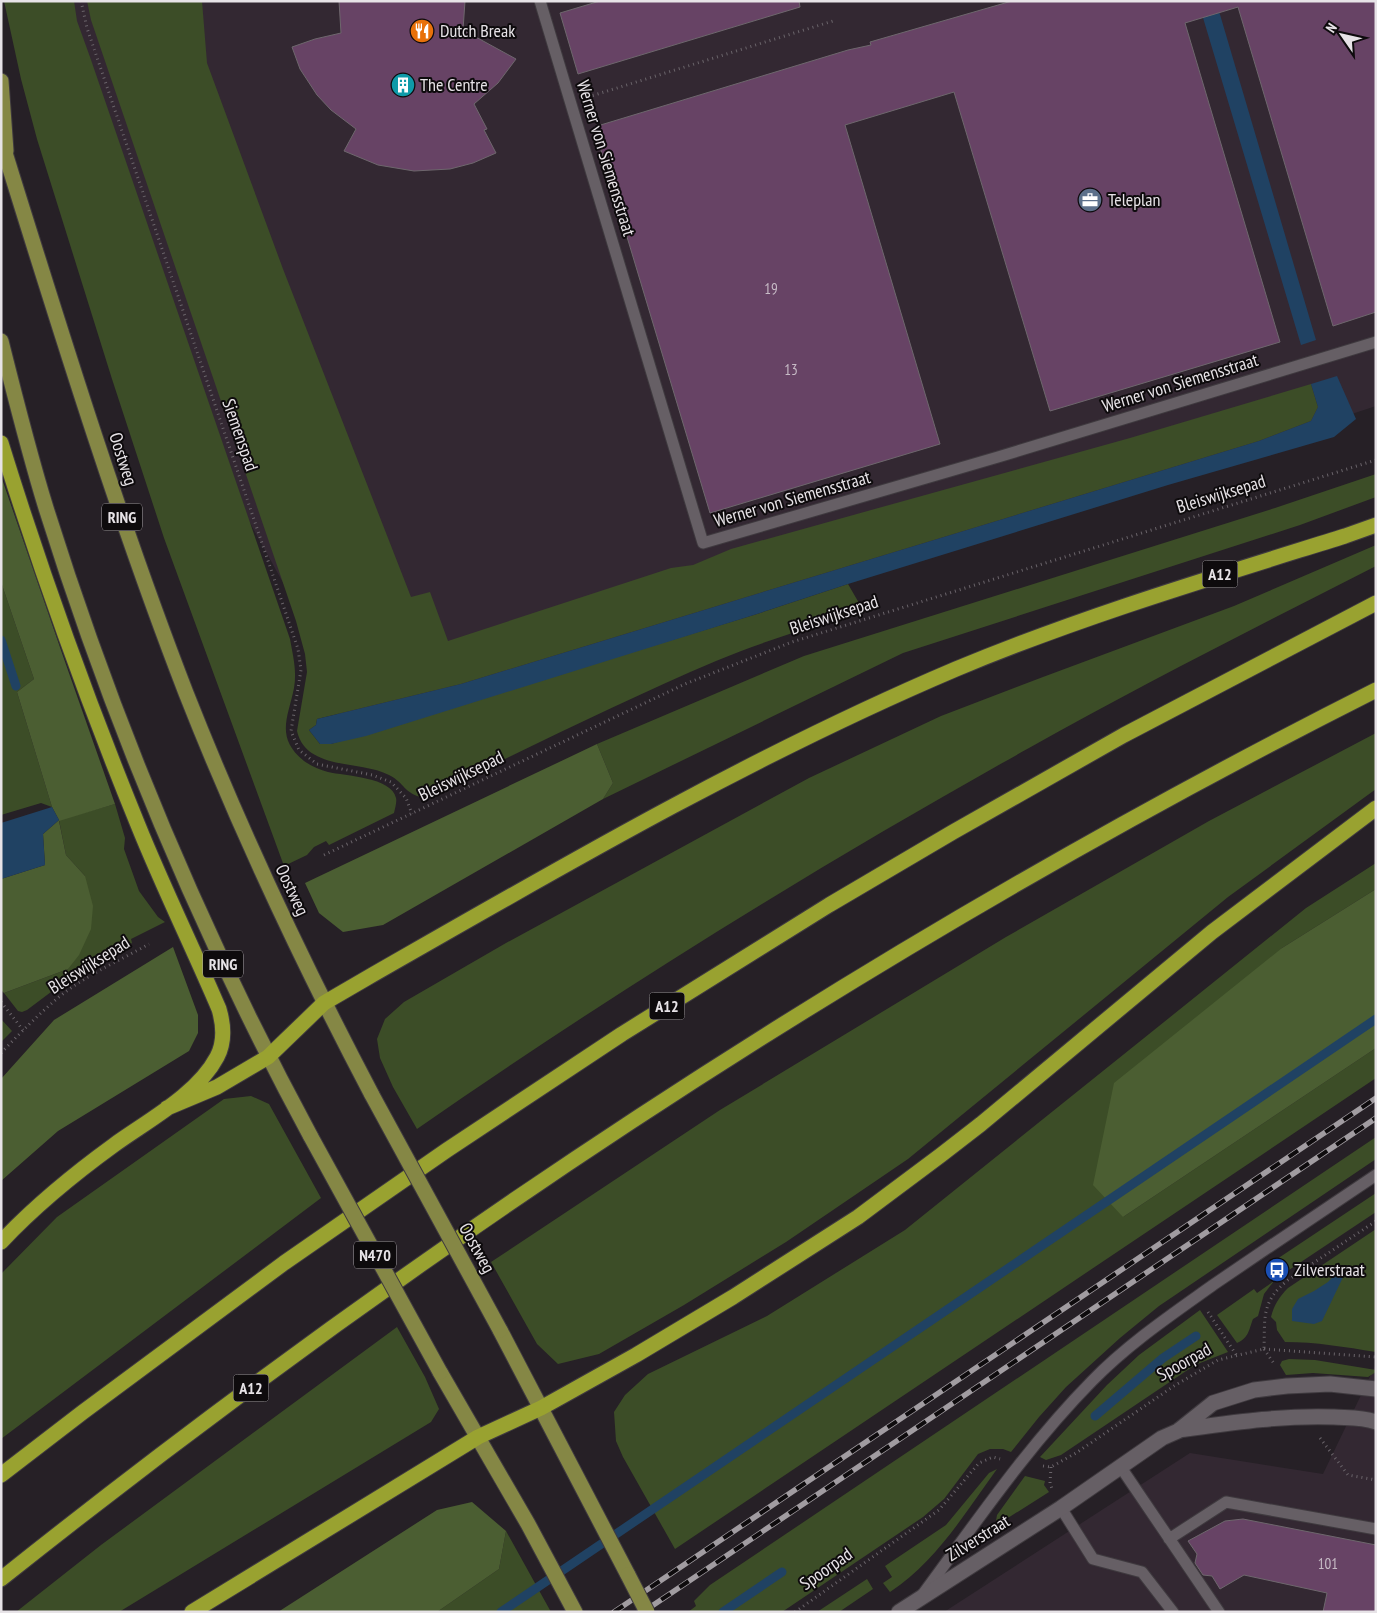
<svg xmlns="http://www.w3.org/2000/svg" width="1377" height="1613" viewBox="0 0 1377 1613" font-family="'PT Sans Narrow',sans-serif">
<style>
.built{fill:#332832}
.green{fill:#3c4d27}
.forest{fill:#4b5e32}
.water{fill:#204263}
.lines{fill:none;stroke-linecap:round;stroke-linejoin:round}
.stream{stroke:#204263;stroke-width:9}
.building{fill:#674365;stroke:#6e676d}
.lane-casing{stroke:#3f3a3f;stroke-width:13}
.secondary-casing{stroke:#3f3a3f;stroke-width:17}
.primary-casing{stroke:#3f3a3f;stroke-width:17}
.highway-casing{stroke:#3f3a3f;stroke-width:17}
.path{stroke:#6a646a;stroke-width:3;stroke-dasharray:1 4;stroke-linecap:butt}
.lane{stroke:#665f65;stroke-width:11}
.secondary{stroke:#665f65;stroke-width:15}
.primary{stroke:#858745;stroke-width:15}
.highway{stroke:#99a230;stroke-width:15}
.rail-casing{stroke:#a19ca1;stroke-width:5.5}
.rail{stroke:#0e0b0d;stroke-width:4;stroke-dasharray:11;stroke-linecap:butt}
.primary-bridge-casing{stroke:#3f3a3f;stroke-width:17;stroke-linecap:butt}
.primary-bridge{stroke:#858745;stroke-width:15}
.labels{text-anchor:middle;stroke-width:4;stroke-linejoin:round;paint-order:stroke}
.number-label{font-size:15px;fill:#c7bbc6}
.shield{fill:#0e0b0d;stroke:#a6a2a6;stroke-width:1}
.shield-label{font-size:16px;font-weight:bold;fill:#e7e3e7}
.poi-label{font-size:18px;fill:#e7e3e7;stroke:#0e0b0d;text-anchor:start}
.street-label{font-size:18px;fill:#e7e3e7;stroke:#0e0b0d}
</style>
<rect width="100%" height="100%" fill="#262026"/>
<path class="built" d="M53 1H1376V406L789 600 347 741 317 644 182 400Z
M1376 1364V1612H944L1190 1453 1323 1474Z"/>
<path class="green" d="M4 1H74L77 21 90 57 290 639C293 656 297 671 294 688 288 718 275 737 304 761 311 766 320 770 328 772 345 776 392 777 396 798 397 802 395 808 394 813L329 845 326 841 314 847 307 855 284 866 164 538 112 379 37 139 21 79Z
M87 1H202L207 63 283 269 411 597 430 592 448 641 671 568 693 565 731 549 1130 438 1311 384 1318 407 1311 421 1259 441 461 684 317 719 316 725 309 730 320 744H331L757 614 848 584 863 610C814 626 764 641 716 661 617 703 521 752 424 798 403 793 405 783 389 775 361 760 306 771 297 731L307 672 305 654 296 621 91 20Z
M1376 474V497L1300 525 903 653 603 799 613 783 597 744 804 656 1275 508Z
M1376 545V566C1260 625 1143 684 1029 748 819 865 614 992 417 1129L393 1087 380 1058 377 1039 385 1019 404 1002 506 943 809 778 941 716 1043 677 1234 606Z
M1 582 34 679 17 692 52 807 41 803 1 815Z
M1376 733V789L1228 897 908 1159 786 1242 684 1305 599 1354 558 1364 537 1344 491 1262 720 1110 1006 937 1209 821Z
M115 804 125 838 124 849 139 891 158 917 165 922 131 939 132 943 67 980 27 1010 22 1012 18 1011 4 993 68 969 85 876 66 855 59 820Z
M1376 863V889L1282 948 1123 1217 1376 1048V1078L675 1549 623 1457 616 1441 614 1412 625 1395 648 1374 767 1316 905 1230 1306 908Z
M1 1019 12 1031 1 1042Z
M251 1096 269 1104 321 1198 1 1439V1274L57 1217 224 1099Z
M1376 1137V1159L1159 1306 1120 1338 1066 1387 1039 1417 1011 1452 1003 1449H990L978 1454 944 1499 923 1517 782 1612H688L696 1606 694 1601 710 1585Z
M1376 1193V1212L1286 1272 1277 1259Z
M1376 1229V1352C1345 1347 1316 1342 1285 1342L1277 1330 1276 1322 1271 1317C1274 1305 1279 1297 1288 1288Z
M1274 1281 1264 1294 1258 1316 1253 1319C1249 1329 1249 1338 1237 1343L1217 1315 1254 1289 1257 1293Z
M1200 1310 1228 1352 1195 1365 1061 1455 1046 1460 1040 1457 1107 1385 1139 1355Z
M397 1327 425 1377 439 1409 431 1422 119 1612H16L101 1545Z
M1289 1359 1315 1360 1376 1370V1372L1368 1377 1313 1373 1286 1375 1280 1365 1282 1361Z
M997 1469C965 1513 936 1562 890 1592L883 1583 892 1577 885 1566 946 1525 989 1473Z
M1025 1476 1045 1481 1044 1485 1049 1492 1000 1523 996 1521 997 1515Z
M506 1531 551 1612H437L499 1569Z
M867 1579 873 1589 839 1612H817Z"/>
<path class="forest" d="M1 476 63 656 115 804 59 821 66 855 85 876 93 906 91 929 79 955 68 969 4 993 1 990V879L45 865 43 834 59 820 52 807 17 692 34 679 1 582Z
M597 744 613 783 603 799 383 925 343 932 319 913 305 883Z
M1376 889V1048L1123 1217 1093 1185 1114 1083 1282 948Z
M173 947 198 1015V1033L189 1051 58 1131 1 1181V1079L54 1020Z
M472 1502 506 1531 499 1569 437 1612H278L437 1510Z"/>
<path class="water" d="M1198 1H1216L1316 340 1301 345Z
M1337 376 1356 419 1334 437 1168 485 848 584 757 614 366 736 331 744H320L309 730 316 725 317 719 461 684 1259 441 1311 421 1318 407 1311 384Z
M52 807 59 820 43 834 45 865 1 879V823Z
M1342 1267 1345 1273 1322 1321 1314 1324 1292 1321V1309L1298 1299 1314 1291 1328 1282Z"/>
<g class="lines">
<path class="stream" d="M1 640 16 686
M1095 1416 1163 1358 1196 1336
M501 1612 1376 1019
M723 1612 782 1572"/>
</g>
<path class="building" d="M339 1H465L463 30 516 59 498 83 474 104 487 129 484 130 496 153 473 163 450 169 414 171 378 165 344 151 356 129 331 110 317 95 300 69 292 47 315 39 341 33Z
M600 1H799L800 7 578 74 560 13Z
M1012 1H1376V312L1333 326 1238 7 1185 23 1280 342 1077 403 1050 411 954 92 845 125 940 444 710 513 594 127 848 50 871 45 870 42Z
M1243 1519 1376 1545V1612H1323L1327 1593 1244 1575 1220 1589 1212 1576 1203 1575 1195 1563 1197 1554 1188 1541 1225 1521Z"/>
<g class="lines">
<g class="lane-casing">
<path id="lane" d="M540 1 703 543 998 457 1376 342
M1120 1466 1219 1612
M1061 1508 1093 1559 1142 1572 1173 1612
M1169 1539 1226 1502 1376 1529
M923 1594C977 1521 1028 1446 1092 1381 1128 1344 1171 1315 1213 1285 1267 1248 1321 1212 1376 1175"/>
</g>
<g class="secondary-casing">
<path id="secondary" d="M1179 1430C1230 1423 1282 1415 1334 1417 1348 1418 1362 1417 1376 1422
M899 1612 1061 1508 1162 1438 1178 1431 1213 1403 1254 1390 1287 1386 1330 1384 1376 1389"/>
</g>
<g class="primary-casing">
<path id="primary" d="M1 81 6 151
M1 140C59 326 116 512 186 693 240 830 303 964 372 1095
M1 341C15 397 29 453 46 508 114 725 203 937 311 1137
M500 1330 628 1575
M440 1372 528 1524 575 1612"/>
</g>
<g class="highway-casing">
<path id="highway" d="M1 443C41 572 87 700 138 825 163 887 193 948 219 1009 224 1026 225 1042 217 1057 197 1095 147 1121 114 1145 74 1174 35 1206 1 1242
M167 1108 217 1087 268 1057 324 1003 367 978C559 868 751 756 956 669 1083 616 1214 577 1345 536L1376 525
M1 1475 83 1412 284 1263 447 1150 622 1034 829 905 953 832 1124 735 1376 603
M1 1579C428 1239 888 936 1376 690
M192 1612 478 1437 541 1408 636 1355 733 1297 858 1217 941 1155 981 1124 1212 932 1376 808"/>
</g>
<path class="path" d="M81 1 87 28 298 649 301 670 291 731 299 750 317 764 372 775 391 782 406 798 412 814
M588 97 833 21
M324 855 685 684 792 642 1376 460
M1 1002 23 1030
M1 1053C20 1033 39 1014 59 997 86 975 119 961 149 944
M1208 1312 1237 1356
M1264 1349 1275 1365
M1264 1349 1376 1357
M1320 1438 1348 1475 1376 1480
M1043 1466 1051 1467 1076 1453 1174 1386 1218 1360 1264 1349C1265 1317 1261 1302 1288 1280L1376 1221
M1051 1467 1050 1483 1052 1489
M795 1612 939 1510 979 1463 993 1457 1000 1459"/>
<use href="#lane" class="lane"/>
<use href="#secondary" class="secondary"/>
<use href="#primary" class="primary"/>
<use href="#highway" class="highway"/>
<g class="rail-casing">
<path id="rail" d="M614 1612 1376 1098
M643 1612 1376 1118"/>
</g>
<use href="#rail" class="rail"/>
<g class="primary-bridge-casing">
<path id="primary-bridge" d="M372 1095 500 1330
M311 1137 440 1372
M628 1575 647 1612"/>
</g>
<use href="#primary-bridge" class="primary-bridge"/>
</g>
<defs>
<g id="restaurant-disc" transform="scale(1.25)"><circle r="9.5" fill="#e8710a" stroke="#0e0b0d"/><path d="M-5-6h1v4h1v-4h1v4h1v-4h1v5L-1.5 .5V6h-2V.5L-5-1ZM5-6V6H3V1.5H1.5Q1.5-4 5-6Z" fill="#fff"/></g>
<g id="building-disc" transform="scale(1.25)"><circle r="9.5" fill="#0f9aa8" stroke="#0e0b0d"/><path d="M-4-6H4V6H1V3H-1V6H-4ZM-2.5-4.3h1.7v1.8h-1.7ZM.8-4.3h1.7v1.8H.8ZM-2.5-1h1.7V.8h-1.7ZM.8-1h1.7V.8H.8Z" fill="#fff"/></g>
<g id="office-disc" transform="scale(1.25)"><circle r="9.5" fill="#5c6f8a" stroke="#0e0b0d"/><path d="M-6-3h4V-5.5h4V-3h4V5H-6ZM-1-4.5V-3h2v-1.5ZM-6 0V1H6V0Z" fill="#fff"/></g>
<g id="bus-disc" transform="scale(1.25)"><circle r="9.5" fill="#1a4fb4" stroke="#0e0b0d"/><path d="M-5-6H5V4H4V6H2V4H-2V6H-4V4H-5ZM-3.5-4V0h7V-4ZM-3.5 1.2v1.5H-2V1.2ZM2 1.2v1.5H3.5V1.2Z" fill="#fff"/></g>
</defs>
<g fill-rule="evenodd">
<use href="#restaurant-disc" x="422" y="31"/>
<use href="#building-disc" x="403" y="85"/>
<use href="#office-disc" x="1090" y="200"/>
<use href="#bus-disc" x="1277" y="1270"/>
</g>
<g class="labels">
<g class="number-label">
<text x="771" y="294">19</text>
<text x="791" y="375">13</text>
<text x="1328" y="1569">101</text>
</g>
<g class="shield">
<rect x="102" y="503.5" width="40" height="27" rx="4"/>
<rect x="1202.5" y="560.5" width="35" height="27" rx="4"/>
<rect x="203" y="950.5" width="40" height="27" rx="4"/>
<rect x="649.5" y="992.5" width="35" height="27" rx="4"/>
<rect x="354" y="1241.5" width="42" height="27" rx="4"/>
<rect x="233.5" y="1374.5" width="35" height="27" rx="4"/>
</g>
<g class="shield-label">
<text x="122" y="523">RING</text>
<text x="1220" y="580">A12</text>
<text x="223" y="970">RING</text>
<text x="667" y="1012">A12</text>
<text x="375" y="1261">N470</text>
<text x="251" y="1394">A12</text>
</g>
<g class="poi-label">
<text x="440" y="37">Dutch Break</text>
<text x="420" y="91">The Centre</text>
<text x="1108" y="206">Teleplan</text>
<text x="1294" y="1276">Zilverstraat</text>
</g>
<g class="street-label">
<text transform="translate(606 158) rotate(73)" y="6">Werner von Siemensstraat</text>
<text transform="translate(1180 383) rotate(-17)" y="6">Werner von Siemensstraat</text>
<text transform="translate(240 435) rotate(71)" y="6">Siemenspad</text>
<text transform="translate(123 459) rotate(72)" y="6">Oostweg</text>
<text transform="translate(1221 494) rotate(-17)" y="6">Bleiswijksepad</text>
<text transform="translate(792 499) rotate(-16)" y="6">Werner von Siemensstraat</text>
<text transform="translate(834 615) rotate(-18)" y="6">Bleiswijksepad</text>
<text transform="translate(461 776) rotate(-26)" y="6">Bleiswijksepad</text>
<text transform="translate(292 890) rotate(65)" y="6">Oostweg</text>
<text transform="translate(89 965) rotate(-32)" y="6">Bleiswijksepad</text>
<text transform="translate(477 1248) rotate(61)" y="6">Oostweg</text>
<text transform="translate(1184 1362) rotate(-29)" y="6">Spoorpad</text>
<text transform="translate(978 1538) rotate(-32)" y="6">Zilverstraat</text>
<text transform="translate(826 1569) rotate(-35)" y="6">Spoorpad</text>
</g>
</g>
<rect width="1377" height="1613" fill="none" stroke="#e7e3e7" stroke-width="5"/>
<g transform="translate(1342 35) rotate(304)" stroke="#0e0b0d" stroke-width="4" paint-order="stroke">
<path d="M0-4L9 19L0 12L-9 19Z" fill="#e7e3e7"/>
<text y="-8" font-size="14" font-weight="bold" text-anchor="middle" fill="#e7e3e7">N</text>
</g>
</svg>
